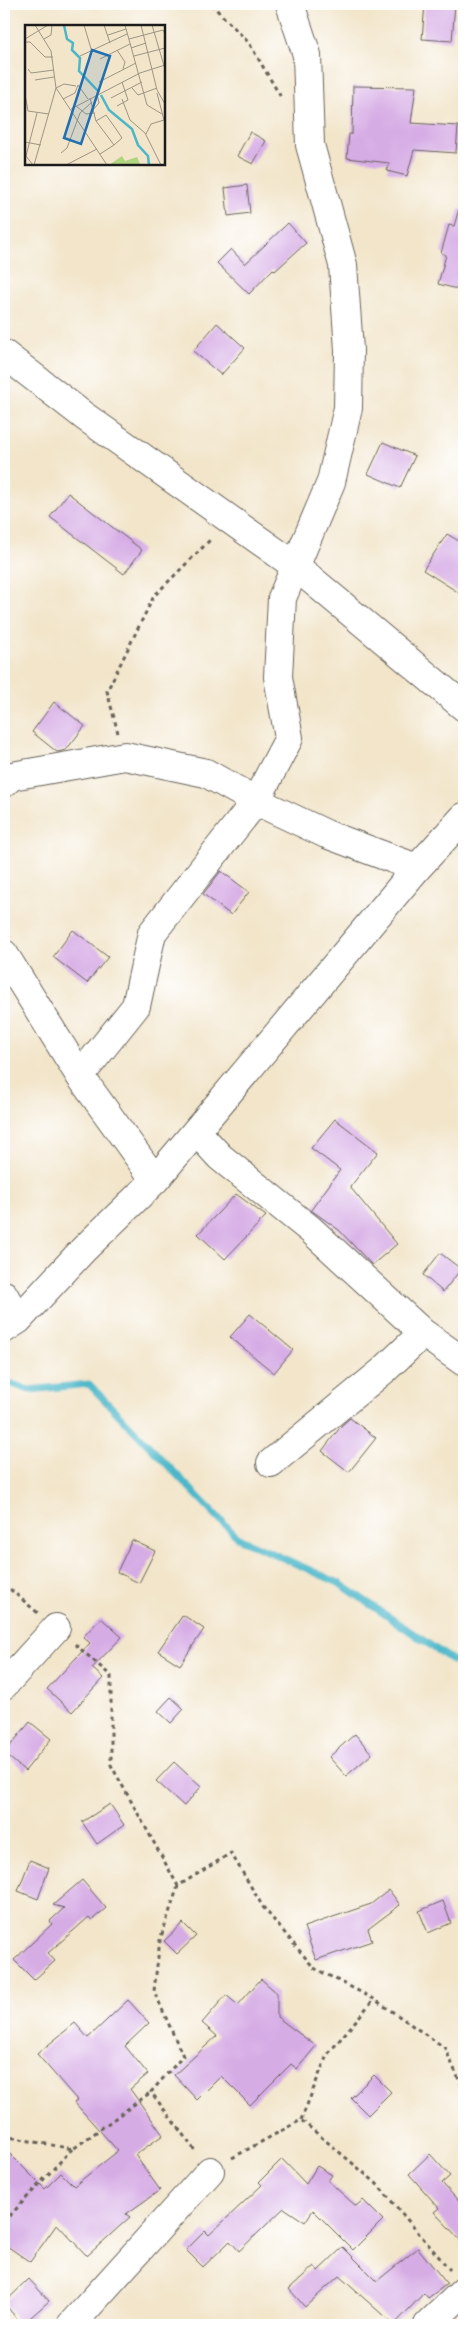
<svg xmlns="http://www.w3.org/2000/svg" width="468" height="2329" viewBox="0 0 468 2329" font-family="Kalam,sans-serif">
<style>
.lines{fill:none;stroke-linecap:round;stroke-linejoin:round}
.stream{stroke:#4cb7c9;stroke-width:7}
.building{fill:#d6ace5}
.minor-casing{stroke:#676259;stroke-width:30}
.path{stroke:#676259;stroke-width:3;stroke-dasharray:4 4;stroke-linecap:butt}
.minor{stroke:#fff;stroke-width:28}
.inset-river{fill:none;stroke:#4cb7c9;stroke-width:2.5}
.inset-road{fill:none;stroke:#9c9584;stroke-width:1}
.view{fill:#1f6fb2;fill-opacity:0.15;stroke:#1f6fb2;stroke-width:2.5}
.inset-edge{fill:none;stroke:#1c1c1c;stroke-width:2.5}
</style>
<rect width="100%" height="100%" fill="#fff"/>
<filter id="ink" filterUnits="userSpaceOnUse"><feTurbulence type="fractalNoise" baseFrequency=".02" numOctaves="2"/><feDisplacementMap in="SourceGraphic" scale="10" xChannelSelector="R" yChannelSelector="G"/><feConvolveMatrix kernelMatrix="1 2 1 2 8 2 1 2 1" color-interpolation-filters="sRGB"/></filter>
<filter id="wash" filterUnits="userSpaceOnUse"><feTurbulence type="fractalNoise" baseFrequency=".0096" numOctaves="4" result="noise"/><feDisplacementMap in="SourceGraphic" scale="20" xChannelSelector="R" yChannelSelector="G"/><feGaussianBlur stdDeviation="1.12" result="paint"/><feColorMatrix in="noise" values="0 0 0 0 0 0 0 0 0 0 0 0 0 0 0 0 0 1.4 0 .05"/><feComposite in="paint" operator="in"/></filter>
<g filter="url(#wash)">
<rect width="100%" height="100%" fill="#f2e5ca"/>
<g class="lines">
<path class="stream" d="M4 1381 29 1390 89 1384 238 1538 339 1583 455 1662 464 1666"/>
</g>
<g id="blocks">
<path class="building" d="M425 4H455L452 41 422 39Z
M353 86 416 87 411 123 458 126 456 153 414 150 407 176 387 171 389 163 347 158 349 134H352Z
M250 132 266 141 253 164 237 156Z
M247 185 250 213 228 216 225 188Z
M459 209 464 210V291L438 284 446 255 441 253 449 225 454 226Z
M288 223 306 243 275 271 273 269 249 294 217 263 231 249 245 264Z
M217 323 245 348 221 375 193 351Z
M383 442 415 456 400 488 368 474Z
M68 493 142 550 124 574 50 517Z
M447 534 464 544V596L423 570Z
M54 702 85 726 66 750 57 752 32 732Z
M221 871 249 892 231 915 203 894Z
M73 930 108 957 87 983 53 957Z
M335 1119 378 1152 350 1187 397 1244 372 1265 339 1230 311 1210 340 1170 311 1148Z
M236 1194 266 1216 225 1259 198 1234Z
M440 1253 461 1269 443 1292 423 1275Z
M250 1314 293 1350 274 1373 230 1337Z
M350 1418 376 1438 349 1472 322 1451 342 1425Z
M132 1540 155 1551 139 1583 117 1572Z
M183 1615 204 1629 180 1665 158 1651Z
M101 1618 122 1637 92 1668 103 1678 72 1712 47 1689 90 1643 83 1637Z
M171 1697 184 1709 171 1723 158 1711Z
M30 1722 51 1739 25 1771 4 1753Z
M355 1734 372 1754 346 1776 329 1757Z
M174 1762 201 1787 184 1806 156 1781Z
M110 1804 124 1825 97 1844 82 1822Z
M30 1860 49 1868 38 1899 18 1891Z
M82 1880 106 1908 92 1920 89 1917 48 1953 55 1961 34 1980 14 1960 52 1924 50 1921 64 1908 53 1905Z
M389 1890 400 1905 368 1929 372 1941 316 1960 304 1927 371 1904Z
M443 1901 451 1923 428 1933 419 1911Z
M183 1923 196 1936 177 1954 164 1941Z
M261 1979 277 1993V2017L316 2046 297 2069 291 2064 250 2105 221 2076 197 2100 174 2075 217 2036 202 2023 226 1995 238 2005Z
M128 2000 149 2023 125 2046 148 2074 130 2089 163 2135 135 2155 160 2190 126 2214 130 2217 87 2256 57 2224 30 2262 4 2244V2148L45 2189 61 2173 74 2186 118 2151 74 2102 77 2100 37 2054 75 2023 88 2038Z
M374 2075 391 2092 368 2115 351 2098Z
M430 2154 450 2176 442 2183 464 2207V2244L434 2212 439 2208 409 2174Z
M282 2159 306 2184 317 2166 332 2175 328 2181 356 2206 363 2200 383 2220 353 2250 313 2210 305 2222 284 2208 239 2251 230 2241 203 2267 186 2250 205 2231 209 2235 262 2185 259 2182Z
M343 2247 377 2281 418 2248 447 2284 428 2298 424 2293 394 2325 339 2276 305 2307 289 2289 314 2266 318 2271Z
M29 2279 49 2301 22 2325 4 2303Z"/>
</g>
</g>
<g filter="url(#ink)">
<use href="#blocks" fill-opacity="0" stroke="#676259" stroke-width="1"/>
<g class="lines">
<g class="minor-casing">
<path id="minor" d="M4 354 84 416 294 565 464 707
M4 783 12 776 125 756 206 773 256 801 326 834 417 868
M4 954 80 1076 155 1180
M80 1076 136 1006 152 933 256 801 289 738 278 677 282 598 331 482 348 408 349 350 343 265 310 145 307 55 290 4
M196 1131 220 1157 311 1230 423 1333 464 1362
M4 1295 18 1320
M4 1329 18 1320 83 1250 155 1180 417 868 464 817
M271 1463 384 1370 423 1333
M4 1685 56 1628
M71 2325 210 2171
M428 2325 464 2291"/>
</g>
<path class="path" d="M211 4 249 43 282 99
M118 733 107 691 154 596 212 538
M4 1584 38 1613
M75 1644 111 1676V1765L178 1886 231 1853 263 1907 314 1968 374 1999 445 2048 464 2091
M178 1886 160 1940 154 1991 183 2056 151 2092 196 2152
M301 2120 327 2055 374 1999
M4 2136 73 2149 151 2092
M232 2158 301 2120 376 2183 450 2270
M4 2222 72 2149"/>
<use href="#minor" class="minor"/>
</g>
</g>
<g transform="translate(25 25)">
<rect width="140" height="140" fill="#f2e5ca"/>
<path d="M97 131 100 136 112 132 115 139 84 140Z" fill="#b1d57e"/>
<path class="inset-river" d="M39 0 42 14 48 18 47 25 55 33 54 46 74 67M76 70 84 85 107 104 113 120 123 131 124 140"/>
<path class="inset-road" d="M59 0 67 27M79 0 85 18M100 0 122 80 137 89M116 0 132 65 140 79M127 0 140 44M83 10 101 4M0 14 23 0M19 14 26 10 27 0M104 14 138 5 140 9M0 17H5L20 32H28M106 23 121 18M92 25 100 37 98 44M55 31 102 9M109 31 140 23M75 34 105 19M3 44 6 48 29 45M10 55 29 52M74 57 111 38M51 61 39 59 31 63 82 140M107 63 113 70 132 63M132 68 140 99M0 69 3 86 24 89M65 73 71 96 89 120 75 129M86 73 117 57M38 74 50 68 53 60 63 74M97 74 105 95 120 108 136 140M51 81 61 89 70 88M92 81 103 75 97 57M46 84 115 48 140 40M68 85 74 78 72 69M71 96 81 90 91 104 97 113 89 120M121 109 126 99 139 95M0 117 16 120M36 128 42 123 55 88 67 77M8 140 1 131 12 88M9 140 31 63 26 26 10 0M41 140 72 124"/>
<path class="view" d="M67 25 85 31 56 119 39 113Z"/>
<rect width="140" height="140" class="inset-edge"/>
</g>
<rect width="468" height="2329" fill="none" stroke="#fff" stroke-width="20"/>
</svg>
